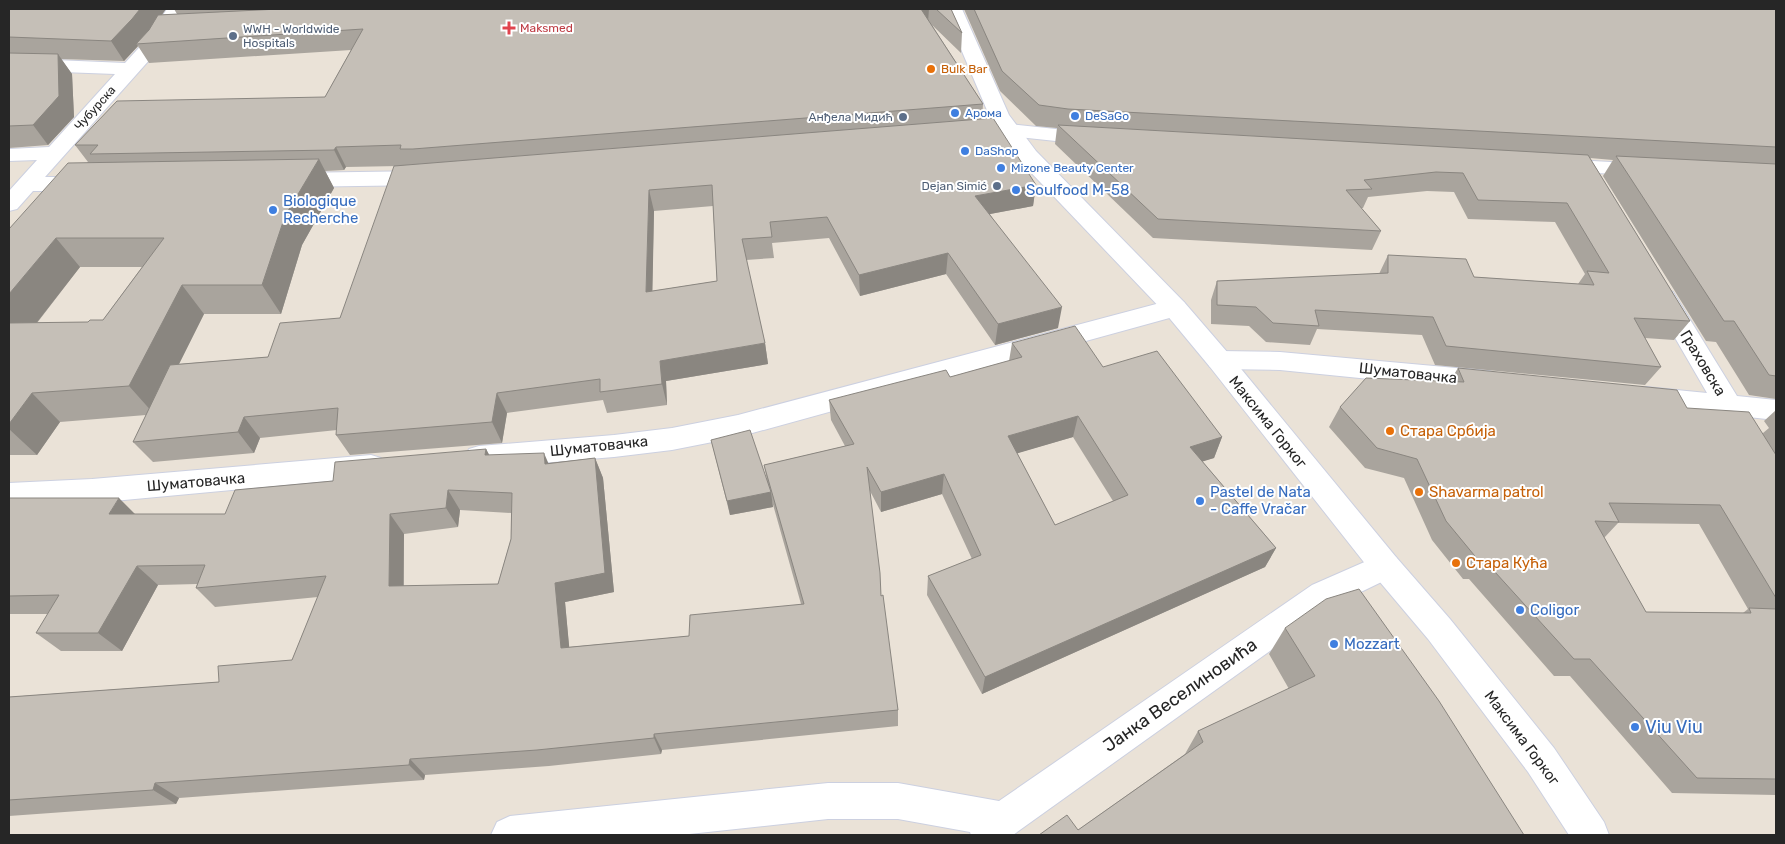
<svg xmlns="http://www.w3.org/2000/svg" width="1785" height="844" viewBox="0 0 1785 844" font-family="Rubik,sans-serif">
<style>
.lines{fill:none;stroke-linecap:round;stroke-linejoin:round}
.street-casing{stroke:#ccd0e0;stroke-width:2}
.secondary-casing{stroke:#ccd0e0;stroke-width:2}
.street{fill:#fff;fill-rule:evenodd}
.secondary{fill:#fff;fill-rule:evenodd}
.wall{fill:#a9a49d;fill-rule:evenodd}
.shaded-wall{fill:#8a8680}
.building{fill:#c5bfb7;stroke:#8a8680;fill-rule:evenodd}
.health-dot{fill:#e0444e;stroke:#fff;stroke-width:2}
.service-dot{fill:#5c6f8a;stroke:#fff;stroke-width:2}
.food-dot{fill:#e8710a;stroke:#fff;stroke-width:2}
.shop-dot{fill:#3f7fe0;stroke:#fff;stroke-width:2}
.labels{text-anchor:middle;stroke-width:4;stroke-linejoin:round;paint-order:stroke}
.far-health-label{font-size:12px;fill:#be3a42;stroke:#fff;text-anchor:start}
.far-service-label{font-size:12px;fill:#4e5e75;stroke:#fff;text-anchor:end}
.far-food-label{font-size:12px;fill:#c56008;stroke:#fff;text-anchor:start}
.far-street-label{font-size:12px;fill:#262626;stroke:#fff}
.far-shop-label{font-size:12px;fill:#366cbe;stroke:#fff;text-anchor:start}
.shop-label{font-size:15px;fill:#366cbe;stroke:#fff;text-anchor:start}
.street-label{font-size:15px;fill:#262626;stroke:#fff}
.food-label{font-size:15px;fill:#c56008;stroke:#fff;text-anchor:start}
.near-street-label{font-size:18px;fill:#262626;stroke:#fff}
.near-shop-label{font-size:18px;fill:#366cbe;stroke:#fff;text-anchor:start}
</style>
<rect width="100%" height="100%" fill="#eae2d7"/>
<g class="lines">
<g class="street-casing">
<path id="street" d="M167 9H185L160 48 45 177H86L94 179 97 184 94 189 86 191H33L17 209 9 211V191L37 160 9 161V149L49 147 115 74 9 70V58L125 63 146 40Z
M1009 124 1093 133 1100 135 1103 139 1100 143 1093 145 1009 136 984 138 977 136 974 132 977 128Z
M1558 159 1645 164 1653 165 1656 170 1653 175 1645 176 1550 170 1547 165 1550 160Z
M426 171 434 173 437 178 434 183 426 185 291 187 283 185 280 180 283 175 291 173Z
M1664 290 1673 292 1737 396 1776 400V420L1748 417 1745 423 1735 426 1725 423 1720 415 1646 407 1636 404 1633 397 1636 390 1646 387 1707 393 1652 298 1655 292Z
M1175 299 1184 302 1187 308 1184 314 738 437 672 450 614 457 479 468 469 465 465 457 469 449 479 446 614 435 672 428 738 415Z
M1219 351 1280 352 1489 371 1498 374 1502 381 1498 388 1489 391 1280 370 1219 369 1210 367 1206 360 1210 353Z
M371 455 381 458 385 466 381 474 371 477 92 503 9 507V483L92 479Z
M1385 553 1396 557 1400 566 1396 575 1334 605 1013 835H971L970 832 898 819H828L680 835H491L497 822 510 816 828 783H898L999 801 1312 585Z"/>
</g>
<g class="secondary-casing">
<path id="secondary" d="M944 9H962L1009 115 1036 151 1184 302 1228 353 1396 557 1450 619 1554 748 1604 822 1609 835H1569L1528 772 1428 639 1374 575 1210 367 1166 314 1020 161 989 115Z"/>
</g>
<use href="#street" class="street"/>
<use href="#secondary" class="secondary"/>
</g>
<path class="wall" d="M9 9H166L161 15 177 14 174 9H951L962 33 961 53 932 25 983 104 982 119 1036 185 1033 206 990 214 1058 328 995 345 946 274 860 296 829 238 772 243 774 258 746 260 765 343 768 364 666 381 667 405 607 413 603 400 507 413 502 443 350 455 336 435 337 430 260 438 254 453 153 462 133 442 146 415 60 422 37 455H9V229L88 162 75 145 325 97 351 50 149 63 138 46 124 61 61 59 72 74 74 117 48 145 9 148ZM399 166 340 318 268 357 179 364 204 314H281L302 245 334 188 325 171 344 170 346 167ZM713 206 717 281 652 291 654 211ZM80 267H142L103 320 88 322 37 323Z
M964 9H1776V399L1749 395 1716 342 1706 341 1603 176 1613 160 1590 158 1690 321 1674 340 1645 338 1661 367 1645 385 1435 365 1422 335 1317 329 1310 345 1266 342 1249 326 1211 324V300L1217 281 1379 274 1388 255 1474 277 1578 284 1585 274 1555 222 1468 219 1454 192 1427 191 1368 197 1363 208H1361L1381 231 1372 250 1153 238 1055 144 1057 128 1036 126 1000 91Z
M1012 343 1103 367 1222 437 1214 458 1202 461 1276 548 1265 567 982 694 927 595 928 576 972 559 942 494 881 512 870 491 881 596 898 710V726L662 750 661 754 549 766 425 775 424 780 179 798 176 804 9 816V697L219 682 292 660 318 597 215 607 196 588 197 584 158 585 122 651H61L36 633 48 614H9V498L135 514H225L333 481 486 449 489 455 549 463 595 458 603 478 614 592 565 602 569 647 689 636 801 604 772 501 773 507 730 515 711 440 767 480 764 465 845 446 831 420 829 400 950 377 1009 361ZM1073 437 1113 501 1055 525 1017 453ZM460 510 511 513V539L498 584 404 586V534L458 527Z
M1458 368 1687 408 1763 433 1769 428 1764 421 1776 410V795L1672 793 1570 676H1554L1469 579H1463L1432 540 1404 478 1365 468 1329 427 1340 407 1450 381ZM1618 523 1699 524 1748 609 1743 613 1646 612 1604 538Z
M1285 628 1524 835 1078 830 1185 754 1198 731 1289 689 1269 654Z"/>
<path class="shaded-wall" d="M140 9H166L145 39 136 44 138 46 124 61 111 41Z
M921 9H929L928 22Z
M58 54 72 74 74 117 48 145 33 125Z
M336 147 346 167 344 170 334 150Z
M319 159 334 188 302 245 281 314 262 285 285 216Z
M1036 185 1033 206 974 217 975 196Z
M649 190 654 211 652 314 646 292Z
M56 238 80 267 13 353 9 348V294Z
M948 253 946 274 860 296 859 275Z
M182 285 204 314 154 414 129 386Z
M1062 307 1058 328 995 345 998 324Z
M765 343 768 364 666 381 667 405 662 384 660 361Z
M32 393 60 422 37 455 9 429V424Z
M497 393 507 413 502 443 492 422Z
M1078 416 1073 437 1005 457 1008 436Z
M244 417 260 438 254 453 238 432Z
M1222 437 1214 458 1182 468 1190 447Z
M486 449 497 469 485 455Z
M544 453 553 474 545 464Z
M595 458 603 478 614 592 565 602 571 666 561 648 555 583Z
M944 474 942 494 881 512V492Z
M448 490 460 510 458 527 446 508Z
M771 492 773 507 730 515 727 501Z
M119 498 139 518 109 514Z
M390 514 404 534 403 605 389 586Z
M1276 548 1265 567 982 694 985 677Z
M137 566 158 585 122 651 98 633Z
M654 734 662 750 661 754 654 738Z
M410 759 425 775 424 780 409 765Z
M155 783 179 798 176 804 153 790Z"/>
<path class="building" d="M9 9H140L132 19 111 41 9 37Z
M279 9H921L983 104 413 149H400L401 145 336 147 334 150 90 154 98 145H75L117 101 325 97 363 29 136 44 149 30 158 15Z
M936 9H951L962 33Z
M974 9H1776V147L1068 109 1039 105 1002 71Z
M9 53 58 54 59 96 33 125 9 126Z
M993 118 1036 185 975 196 1062 307 998 324 948 253 859 275 827 217 770 222 772 237 742 239 765 343 660 361 662 384 600 392V379L497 393 492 422 336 435 338 408 244 417 238 432 133 442 170 365 268 357 280 323 340 318 394 166ZM712 185 717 281 646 292 649 190Z
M1058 125 1588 155 1690 321 1634 318 1661 367 1446 346 1433 317 1315 310 1319 326 1273 323 1256 307 1217 305V281L1388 273V255L1466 259 1474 277 1594 285 1587 271 1609 273 1567 203 1478 200 1463 173 1436 172 1364 180 1372 189 1346 190 1381 231 1158 219Z
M1616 156 1776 164V376L1769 375 1734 321H1724Z
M319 159 285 216 262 285H182L129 386 32 393 9 424V323L88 322 90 320H103L164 238H56L9 294V229L68 163Z
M1075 326 1103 367 1157 351 1222 437 1190 447 1276 548 985 677 928 576 981 555 944 474 881 492 867 467 880 573 881 596 883 595 898 710 654 734V738L537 750 410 759 409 765 155 783 153 790 9 800V697L219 682 218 666 292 660 326 576 196 588 205 565 137 566 98 633H36L59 595 9 596V498H119L109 514H225L235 490 333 481 335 462 486 449 485 455 544 453 545 464 595 458 605 573 555 583 561 648 689 636 690 615 804 604 764 465 854 444 829 400 946 370 950 377 1022 357 1012 343ZM1078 416 1128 495 1055 525 1008 436ZM448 490 512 493 511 539 498 584 389 586 390 514 446 508Z
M1458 368 1677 390 1687 408 1749 412 1776 455V598L1720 505 1609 503 1619 522 1595 521 1646 612 1751 613 1749 608 1776 609V779L1697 778 1590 659H1574L1485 561H1479L1446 521 1417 459 1377 448 1340 407 1366 378 1464 382Z
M750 430 771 492 727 501 711 440Z
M1359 589 1439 701 1524 835H1039L1067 815 1078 830 1203 742 1198 731 1315 676 1285 628 1326 599Z"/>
<path class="health-dot" d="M506.5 20.5h5v5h5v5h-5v5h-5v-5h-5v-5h5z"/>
<g class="service-dot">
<circle cx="233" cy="36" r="5"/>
<circle cx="903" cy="117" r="5"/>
<circle cx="997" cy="186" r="5"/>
</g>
<g class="food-dot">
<circle cx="931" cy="69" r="5"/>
<circle cx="1390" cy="431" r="5"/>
<circle cx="1419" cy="492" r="5"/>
<circle cx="1456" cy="563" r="5"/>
</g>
<g class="shop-dot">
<circle cx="955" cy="113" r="5"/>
<circle cx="1075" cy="116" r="5"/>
<circle cx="965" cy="151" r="5"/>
<circle cx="1001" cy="168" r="5"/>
<circle cx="1016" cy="190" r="5"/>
<circle cx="273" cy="210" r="5"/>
<circle cx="1200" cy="501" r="5"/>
<circle cx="1520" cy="610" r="5"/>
<circle cx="1334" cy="644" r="5"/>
<circle cx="1635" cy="727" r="5"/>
</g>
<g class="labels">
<g class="far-health-label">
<text x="520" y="32">Maksmed</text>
</g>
<g class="far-service-label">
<text x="243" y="33" text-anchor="start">WWH - Worldwide<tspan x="243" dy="14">Hospitals</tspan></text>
<text x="893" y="121">Анђела Мидић</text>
<text x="987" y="190">Dejan Simić</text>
</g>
<g class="far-food-label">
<text x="941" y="73">Bulk Bar</text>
</g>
<g class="far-street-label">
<text transform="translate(95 108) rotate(-48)" y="4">Чубурска</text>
</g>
<g class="far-shop-label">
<text x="965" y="117">Арома</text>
<text x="1085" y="120">DeSaGo</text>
<text x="975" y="155">DaShop</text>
<text x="1011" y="172">Mizone Beauty Center</text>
</g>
<g class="shop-label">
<text x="1026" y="195">Soulfood M-58</text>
<text x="283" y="206">Biologique<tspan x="283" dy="17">Recherche</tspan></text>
<text x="1210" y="497">Pastel de Nata<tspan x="1210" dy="17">- Caffe Vračar</tspan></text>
<text x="1530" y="615">Coligor</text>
<text x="1344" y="649">Mozzart</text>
</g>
<g class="street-label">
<text transform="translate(1703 363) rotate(59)" y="5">Граховска</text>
<text transform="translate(1408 373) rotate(6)" y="5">Шуматовачка</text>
<text transform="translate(1268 422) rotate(51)" y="5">Максима Горког</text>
<text transform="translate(599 446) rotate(-6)" y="5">Шуматовачка</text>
<text transform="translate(196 482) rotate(-5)" y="5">Шуматовачка</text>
<text transform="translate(1522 738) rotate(53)" y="5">Максима Горког</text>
</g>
<g class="food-label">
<text x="1400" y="436">Стара Србија</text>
<text x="1429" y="497">Shavarma patrol</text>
<text x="1466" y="568">Стара Кућа</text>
</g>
<g class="near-street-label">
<text transform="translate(1180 695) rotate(-35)" y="6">Јанка Веселиновића</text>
</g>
<g class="near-shop-label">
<text x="1645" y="733">Viu Viu</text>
</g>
</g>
<rect width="1785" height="844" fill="none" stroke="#262626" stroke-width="20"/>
</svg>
